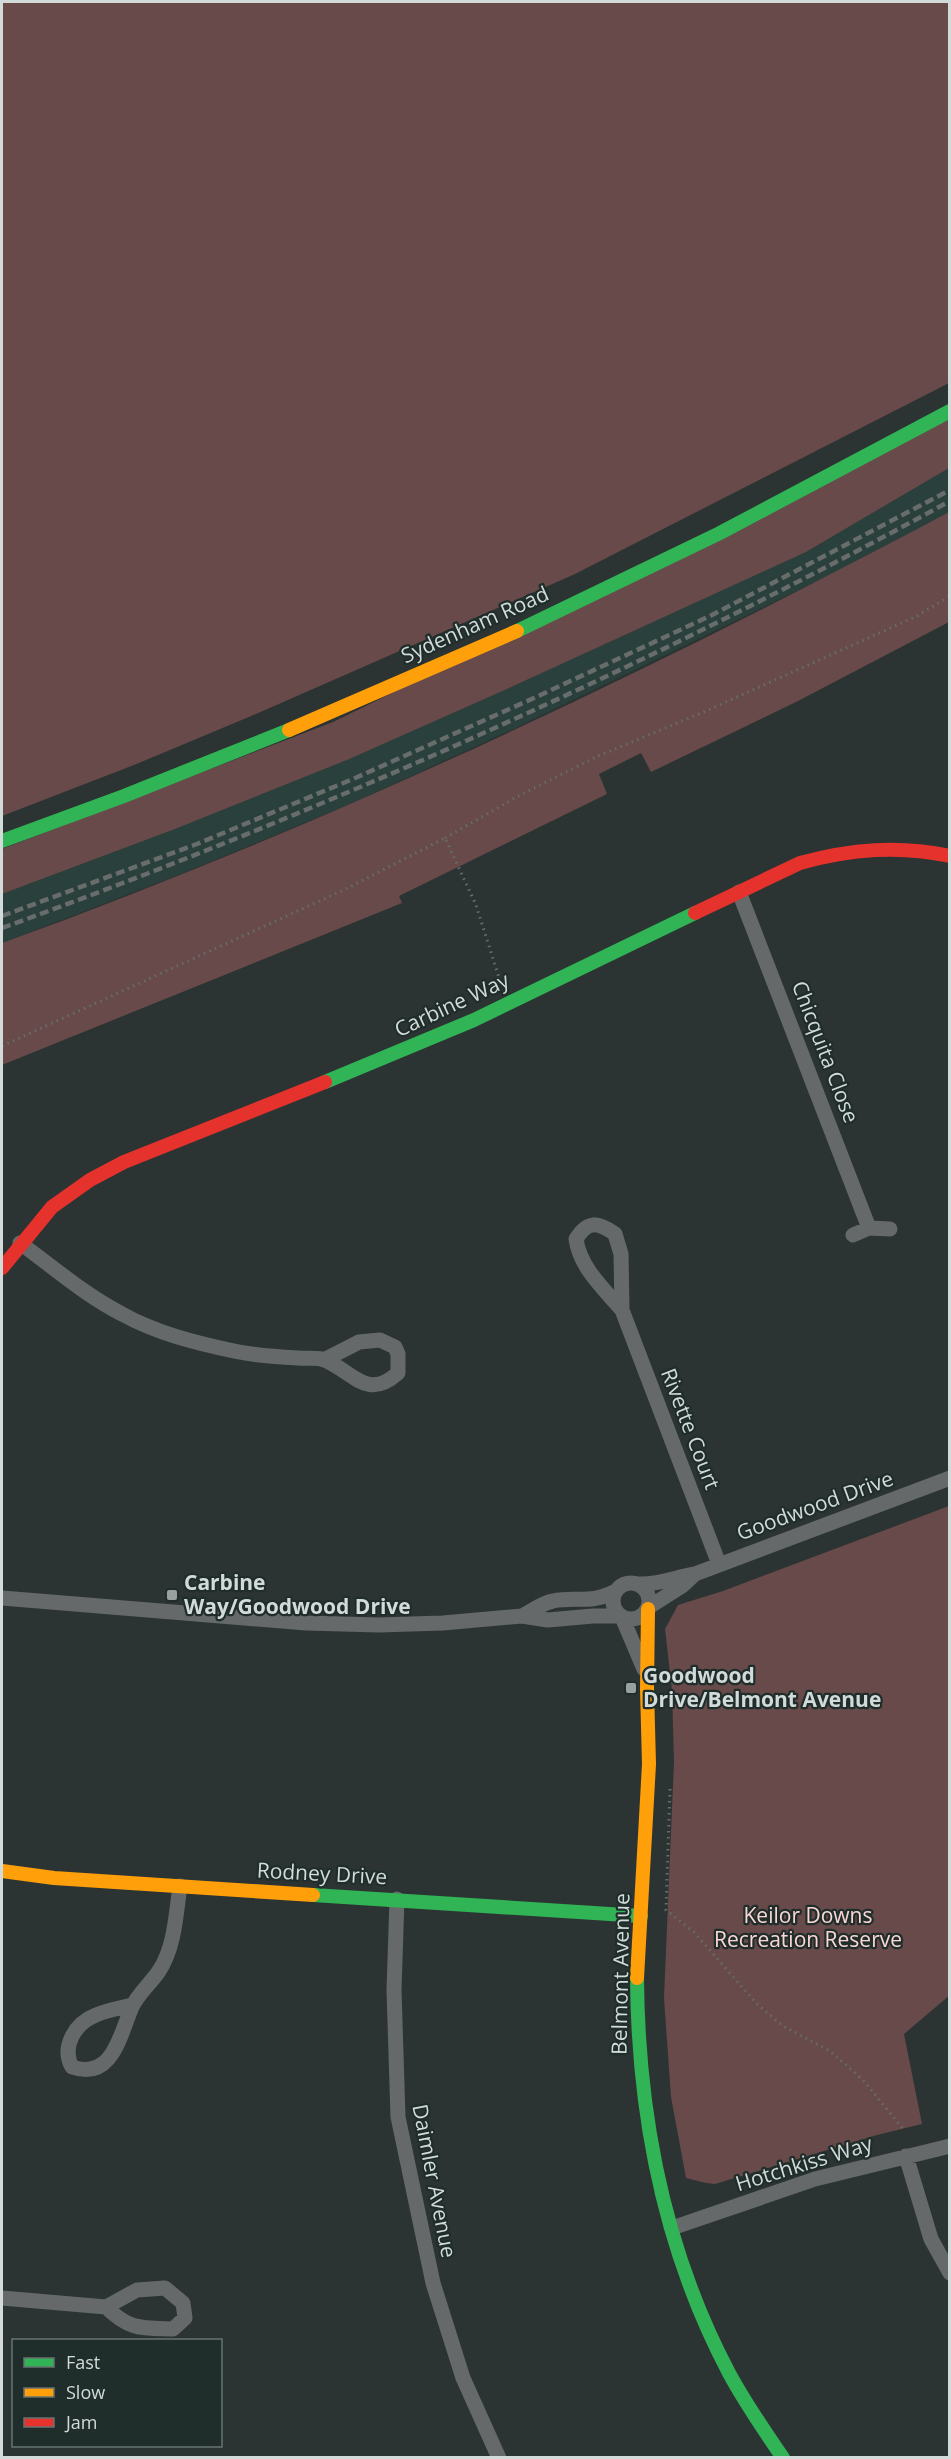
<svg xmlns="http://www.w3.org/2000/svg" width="951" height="2459" viewBox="0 0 951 2459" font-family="'Open Sans',sans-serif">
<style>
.built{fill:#2a403c}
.green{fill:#674a49}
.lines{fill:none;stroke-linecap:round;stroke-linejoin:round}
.path{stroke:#686d6c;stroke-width:3;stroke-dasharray:1.5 4.5;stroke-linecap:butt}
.street{stroke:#656969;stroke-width:15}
.fast{stroke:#30b455;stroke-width:14}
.slow{stroke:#ff9f0a;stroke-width:14}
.jam{stroke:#e5322d;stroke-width:14}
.rail{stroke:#686d6c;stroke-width:4.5;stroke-dasharray:9 4.5;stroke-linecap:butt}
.poi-dot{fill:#98a19f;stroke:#202e2b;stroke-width:2}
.labels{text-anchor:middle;stroke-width:4.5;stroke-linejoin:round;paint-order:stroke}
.street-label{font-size:21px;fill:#d2dbd9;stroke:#202e2b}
.poi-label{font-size:21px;font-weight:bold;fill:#d2dbd9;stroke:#202e2b;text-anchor:start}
.park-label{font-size:21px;fill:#fbd6d4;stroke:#202e2b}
</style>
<rect width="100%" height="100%" fill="#2c3433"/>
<path class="built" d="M949 468V512L842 569 513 729 357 801 188 871 2 943V894L175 829 347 760 507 689 806 552Z"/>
<path class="green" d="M2 2H949V383L575 574 256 714 134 765 2 816Z
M949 419V468L806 552 507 689 347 760 175 829 2 894V849L333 722Z
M949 512V622L798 701 651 772 641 753 599 774 607 794 399 896 402 903 2 1065V943C328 825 643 675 949 512Z
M949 1506 950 1995 904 2034 922 2124 877 2135 715 2184 706 2183 686 2178 671 2097 664 1998 674 1762 672 1690 665 1629 678 1605 723 1591Z"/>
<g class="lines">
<path class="path" d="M445 838 522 794 596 757 706 711 917 616 950 596
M2 1046 348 888 445 838 476 905 502 987
M670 1789 666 1910 694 1932 757 2004 783 2026 830 2051 863 2080 904 2130"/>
<path class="street" d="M739 892 869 1228
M853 1235 869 1228 890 1229
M20 1243C53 1267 85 1295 122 1314 156 1333 196 1343 234 1351 256 1356 277 1357 298 1358 306 1359 318 1357 325 1360 353 1372 367 1401 398 1373V1354L395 1347 380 1340 359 1342 324 1360
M622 1310C604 1289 580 1268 576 1239 588 1220 598 1222 615 1234L621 1254 622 1310 719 1564
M613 1601a18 18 0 1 1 36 0a18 18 0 1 1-36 0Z
M639 1584C659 1585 676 1577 695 1574L950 1478
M2 1598 306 1623 379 1625 443 1623 522 1616 548 1620 593 1616H621
M649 1607 682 1586 695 1574
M522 1616C532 1611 542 1603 553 1601 577 1596 589 1605 616 1591
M622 1617 644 1669
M397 1899 394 1990 398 2117 433 2283 463 2378 499 2458
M132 2005C120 2008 107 2010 96 2015 75 2023 61 2047 72 2067 113 2081 120 2034 132 2007 138 1994 151 1983 159 1971 175 1947 176 1913 180 1886
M906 2156 931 2239 950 2273
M672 2228 815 2179 950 2146
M2 2298 106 2307 137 2290 165 2288 183 2303 185 2318 173 2329C141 2328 129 2330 106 2307"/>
<path class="fast" d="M517 631 720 533 950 411
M2 841 124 796 289 730
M325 1082 474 1020 695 913
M313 1895 641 1916
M637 1978C638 2115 665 2252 729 2373 745 2403 764 2430 783 2458"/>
<path class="slow" d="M289 730 517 631
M2 1871 54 1878 313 1895
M637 1978 649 1764 647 1689 648 1609"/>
<path class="jam" d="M695 913 800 863C851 849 898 845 950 856
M2 1268 52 1207 90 1180 124 1162 325 1082"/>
<path class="rail" d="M2 916 197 844 353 779 534 698 710 616 950 490
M2 928C328 810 645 668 950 501"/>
</g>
<g class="poi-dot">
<rect x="166" y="1589" width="12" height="12" rx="3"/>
<rect x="625" y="1682" width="12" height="12" rx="3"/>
</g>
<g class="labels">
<g class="street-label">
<text transform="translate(475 625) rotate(-24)" y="7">Sydenham Road</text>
<text transform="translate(452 1005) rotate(-25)" y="7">Carbine Way</text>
<text transform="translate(825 1052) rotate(69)" y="7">Chicquita Close</text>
<text transform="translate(690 1429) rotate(69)" y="7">Rivette Court</text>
<text transform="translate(815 1506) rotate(-20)" y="7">Goodwood Drive</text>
<text transform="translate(322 1874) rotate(3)" y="7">Rodney Drive</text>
<text transform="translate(621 1974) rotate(-89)" y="7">Belmont Avenue</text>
<text transform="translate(804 2164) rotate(-17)" y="7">Hotchkiss Way</text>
<text transform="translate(434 2181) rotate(79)" y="7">Daimler Avenue</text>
</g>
<g class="poi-label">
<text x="184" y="1590">Carbine<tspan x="184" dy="24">Way/Goodwood Drive</tspan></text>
<text x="643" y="1683">Goodwood<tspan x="643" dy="24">Drive/Belmont Avenue</tspan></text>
</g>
<g class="park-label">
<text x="808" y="1923">Keilor Downs<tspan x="808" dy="24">Recreation Reserve</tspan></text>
</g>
</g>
<rect width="951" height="2459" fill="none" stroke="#d2dbd9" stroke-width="6"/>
<rect x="12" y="2339" width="210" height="108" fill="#202e2b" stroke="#677371" stroke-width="1.5"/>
<rect x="24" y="2358" width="30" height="9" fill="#30b455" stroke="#677371" stroke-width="1.5"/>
<text x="66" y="2369" font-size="18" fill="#d2dbd9">Fast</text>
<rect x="24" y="2388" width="30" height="9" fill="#ff9f0a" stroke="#677371" stroke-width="1.5"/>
<text x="66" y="2399" font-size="18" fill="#d2dbd9">Slow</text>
<rect x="24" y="2418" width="30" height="9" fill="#e5322d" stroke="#677371" stroke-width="1.5"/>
<text x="66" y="2429" font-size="18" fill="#d2dbd9">Jam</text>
</svg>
